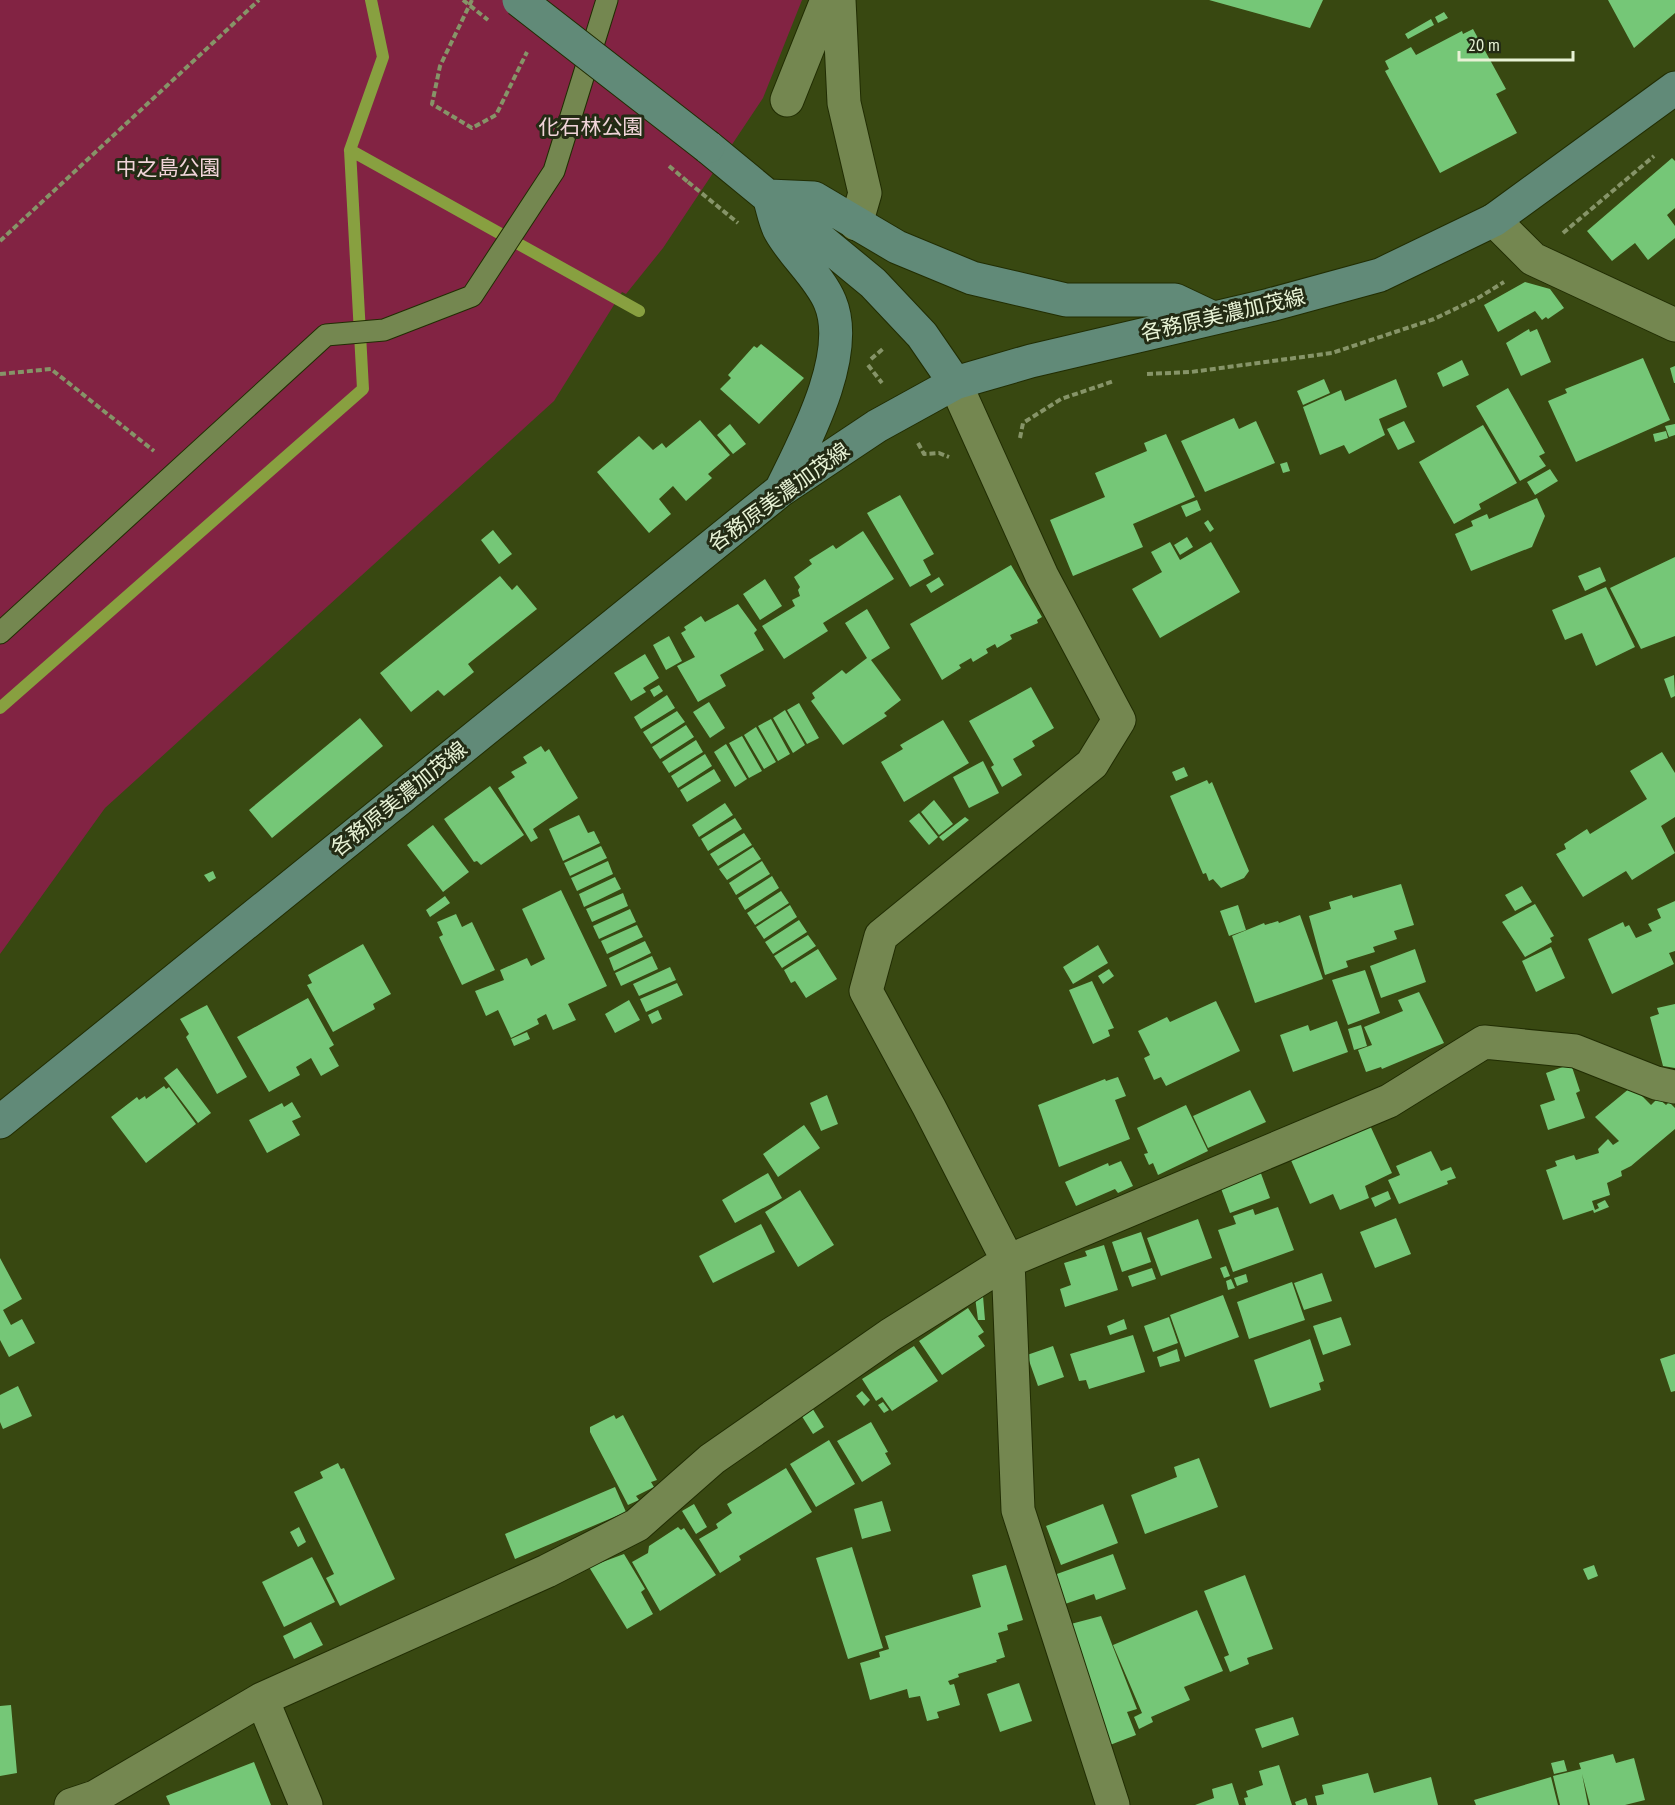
<svg xmlns="http://www.w3.org/2000/svg" width="1675" height="1805" viewBox="0 0 1675 1805" font-family="'PT Sans Narrow','Noto Sans JP',sans-serif">
<style>
.green{fill:#822343}
.lines{fill:none;stroke-linecap:round;stroke-linejoin:round}
.stream{stroke:#88a040;stroke-width:12}
.building{fill:#75c777}
.lane-casing{stroke:#212d03;stroke-width:23}
.street-casing{stroke:#212d03;stroke-width:35}
.secondary-casing{stroke:#212d03;stroke-width:35}
.path{stroke:#869468;stroke-width:4;stroke-dasharray:6 3;stroke-linecap:butt}
.lane{stroke:#748750;stroke-width:21}
.street{stroke:#748750;stroke-width:33}
.secondary{stroke:#618a78;stroke-width:33}
.secondary-bridge-casing{stroke:#212d03;stroke-width:35;stroke-linecap:butt}
.path-bridge{stroke:#869468;stroke-width:4;stroke-dasharray:6 3;stroke-linecap:butt}
.secondary-bridge{stroke:#618a78;stroke-width:33}
.labels{text-anchor:middle;stroke-width:6;stroke-linejoin:round;paint-order:stroke}
.park-label{font-size:21px;fill:#f1d4d9;stroke:#232b14}
.street-label{font-size:21px;fill:#e7f2d5;stroke:#232b14}
</style>
<rect width="100%" height="100%" fill="#384811"/>
<path class="green" d="M0 0H802L763 98 663 248 626 294 622 292 554 401 105 808 0 954Z"/>
<g class="lines">
<path class="stream" d="M371 0 383 57 350 150 639 311
M0 708 363 389 350 150"/>
</g>
<path class="building" d="M1209 0H1323L1310 28Z
M1608 0H1675V13L1634 48Z
M1444 12 1448 18 1438 23 1435 17Z
M1431 19 1434 25 1408 39 1405 34Z
M1473 29 1506 89 1496 94 1517 133 1440 173 1385 71 1389 69 1385 61 1411 47 1416 55 1462 31 1463 34Z
M1672 158 1675 161V208L1667 215 1675 226V238L1648 260 1635 243 1612 261 1587 231Z
M1525 282 1550 289 1564 308 1548 319 1546 317 1542 320 1535 311 1498 332 1484 305Z
M1529 329 1530 332 1537 329 1551 362 1521 376 1506 343Z
M761 344 804 378 759 424 720 389 731 378 728 375 754 346 757 348Z
M1643 358 1670 420 1576 462 1548 401 1567 393 1565 389Z
M1462 360 1469 375 1443 387 1437 373Z
M1675 366V383H1674L1670 368Z
M1324 379 1330 393 1303 405 1297 391Z
M1396 379 1407 407 1379 419 1385 435 1349 454 1344 445 1320 455 1303 407 1341 390 1345 401Z
M1508 388 1545 453 1539 456 1546 466 1520 481 1476 406Z
M1234 418 1239 429 1256 421 1275 463 1205 492 1181 441Z
M700 420 730 455 708 474 712 478 686 501 673 486 659 499 671 514 649 533 597 472 639 436 653 450 662 443 666 448Z
M1404 421 1415 442 1398 450 1387 429Z
M730 424 746 444 733 454 717 435Z
M1675 424V435L1669 437 1665 426Z
M1483 425 1517 483 1479 504 1481 509 1454 524 1419 462Z
M1666 431 1668 438 1655 442 1653 434Z
M1166 434 1195 497 1133 524 1143 547 1073 576 1050 520 1105 497 1095 473 1147 451 1144 443Z
M1287 462 1290 471 1283 473 1280 464Z
M1550 469 1558 481 1535 495 1527 482Z
M900 495 934 554 923 560 931 575 910 587 867 513Z
M1537 498 1545 516 1532 547 1471 571 1455 534 1473 526 1471 521 1487 514 1489 519Z
M1197 500 1201 510 1186 517 1181 506Z
M1208 520 1214 529 1210 532 1204 523Z
M493 530 512 554 499 564 481 540Z
M863 531 894 579 823 623 828 631 784 659 762 626 795 606 792 600 800 596 798 590 800 587 794 577 812 564 809 560 833 545 836 549Z
M1187 537 1193 547 1180 555 1174 545Z
M1170 542 1180 560 1211 542 1240 592 1160 638 1132 589 1162 572 1151 552Z
M1675 557V636L1641 649 1610 588Z
M1011 565 1042 617 1037 620 1038 623 1010 635 1012 639 997 648 995 644 986 649 988 653 973 662 971 658 959 665 961 668 942 680 910 624Z
M1600 567 1606 581 1585 591 1578 576Z
M500 576 512 590 517 585 537 609 468 664 474 672 444 696 438 690 411 712 380 673Z
M939 577 944 585 931 593 926 585Z
M765 579 782 606 760 620 743 594Z
M1606 587 1635 647 1596 666 1582 633 1565 640 1552 610Z
M738 604 757 630 754 633 764 650 720 675 726 686 698 702 677 666 695 657 681 633 686 630 684 627 701 616 705 622Z
M867 609 890 648 871 660 901 700 884 713 887 716 843 745 811 701 815 698 812 693 842 670 846 674 867 658 845 623Z
M669 636 682 661 666 670 653 645Z
M645 654 659 678 643 688 646 692 631 701 614 673Z
M1674 675 1675 696 1671 698 1664 679Z
M659 685 663 691 654 697 650 690Z
M1031 687 1054 728 1032 741 1035 746 1013 759 1022 775 1002 787 991 767 994 765 969 721Z
M667 695 675 708 641 729 634 717Z
M709 702 725 728 710 738 693 712Z
M799 703 819 738 807 744 787 710Z
M785 710 805 745 793 753 773 718Z
M677 711 685 722 651 744 643 732Z
M360 718 383 746 272 838 249 810Z
M771 719 790 754 778 761 758 726Z
M943 720 969 763 904 802 881 762 903 749 900 745Z
M686 725 694 737 660 759 652 747Z
M756 727 776 762 764 769 744 735Z
M742 736 762 771 749 778 729 743Z
M696 740 703 752 669 773 662 762Z
M726 744 747 779 735 787 714 752Z
M541 746 545 752 549 749 578 798 533 829 538 838 531 842 498 788 515 777 511 772 527 763 523 757Z
M1662 752 1675 773V817L1661 826 1675 853 1632 880 1626 871 1583 897 1556 854 1566 849 1564 844 1587 829 1590 834 1647 799 1630 771Z
M705 754 712 766 678 788 671 776Z
M983 761 999 793 969 808 953 777Z
M1184 767 1188 776 1176 781 1172 772Z
M714 769 721 781 687 802 680 790Z
M1207 780 1209 784 1212 782 1249 871 1244 878 1221 888 1213 879 1209 881 1206 873 1203 874 1170 796Z
M490 786 524 835 481 865 477 861 474 862 444 819Z
M934 800 953 824 939 835 921 812Z
M725 803 733 815 699 837 692 825Z
M919 813 938 837 929 845 909 821Z
M579 815 588 833 594 831 600 843 563 861 549 829Z
M965 817 969 820 943 841 939 837Z
M735 818 742 829 708 851 701 839Z
M433 825 469 872 443 892 407 845Z
M744 833 752 845 718 866 710 854Z
M601 846 607 858 570 876 564 863Z
M753 847 761 859 727 880 719 869Z
M608 861 613 874 577 891 571 878Z
M762 861 770 874 736 895 729 883Z
M213 871 216 878 209 882 204 875Z
M772 876 779 888 745 910 738 898Z
M615 877 621 889 584 907 579 894Z
M1401 884 1414 925 1394 931 1397 939 1373 947 1375 952 1346 961 1348 967 1325 975 1309 916 1331 909 1329 902 1352 895 1353 898Z
M1522 886 1532 902 1515 911 1505 895Z
M561 890 607 986 568 1004 576 1020 553 1030 546 1014 537 1019 539 1024 511 1038 498 1010 486 1016 475 991 504 980 500 970 527 958 531 966 545 959 522 909Z
M781 891 789 903 755 925 747 913Z
M623 893 628 906 592 922 586 909Z
M445 896 450 903 430 917 426 910Z
M1675 901V951L1669 953 1674 964 1612 994 1588 939 1623 922 1625 927 1629 925 1636 938 1652 931 1648 924 1661 918 1657 909Z
M1535 904 1554 936 1550 938 1552 942 1525 957 1502 922Z
M790 905 797 917 764 939 756 927Z
M1238 905 1246 930 1229 936 1220 911Z
M630 909 636 922 599 939 593 926Z
M456 914 462 927 472 922 495 970 462 985 439 937 443 935 437 922Z
M1300 915 1323 979 1255 1003 1232 936 1264 923 1265 925 1278 921 1279 923Z
M799 920 807 932 773 954 765 942Z
M637 925 643 937 607 954 601 941Z
M808 935 816 946 782 968 774 956Z
M645 941 651 953 614 971 609 958Z
M363 944 391 994 373 1004 375 1009 333 1032 307 985 312 983 308 975Z
M1098 945 1108 963 1073 984 1063 967Z
M1551 947 1565 978 1536 992 1522 961Z
M818 949 837 979 806 998 795 981 791 983 784 970Z
M1415 949 1426 982 1381 998 1370 966Z
M652 956 658 969 621 986 615 973Z
M670 967 676 980 639 996 633 984Z
M1109 969 1114 976 1103 984 1098 976Z
M1365 970 1380 1013 1348 1025 1332 980Z
M1092 981 1114 1028 1108 1030 1110 1036 1093 1044 1069 990Z
M677 983 683 995 646 1012 640 999Z
M1419 992 1444 1043 1382 1069 1381 1067 1366 1072 1358 1050 1372 1045 1364 1027 1403 1011 1398 1000Z
M308 998 334 1045 329 1048 339 1066 321 1076 311 1058 296 1067 300 1075 269 1092 237 1037Z
M629 1000 640 1020 615 1033 605 1014Z
M1216 1001 1240 1051 1166 1086 1161 1077 1154 1080 1144 1058 1150 1055 1138 1031 1167 1017 1170 1022Z
M1675 1004V1068L1663 1066 1650 1017 1659 1014 1657 1008Z
M207 1005 247 1077 217 1094 186 1037 189 1034 180 1019Z
M658 1010 662 1019 652 1024 648 1015Z
M1337 1021 1348 1052 1293 1072 1280 1035 1308 1025 1310 1031Z
M1361 1025 1367 1046 1354 1050 1348 1029Z
M527 1032 530 1039 514 1046 511 1039Z
M1571 1064 1580 1091 1576 1093 1585 1118 1548 1130 1540 1105 1555 1100 1546 1073Z
M177 1068 211 1113 198 1123 164 1078Z
M1118 1077 1126 1096 1115 1100 1130 1139 1059 1167 1038 1105 1105 1079 1106 1081Z
M164 1086 166 1089 169 1087 196 1124 146 1163 111 1117 137 1097 139 1100 145 1096 146 1099Z
M1630 1088 1635 1089 1651 1105 1658 1098 1666 1105 1669 1102 1675 1108V1129L1631 1166 1621 1171 1622 1176 1607 1183 1610 1195 1592 1201 1595 1210 1599 1208 1597 1204 1605 1200 1609 1207 1594 1213 1593 1210 1563 1220 1546 1170 1557 1166 1555 1161 1574 1155 1576 1160 1599 1153 1598 1149 1608 1139 1613 1145 1619 1141 1595 1117Z
M1250 1090 1266 1122 1208 1148 1193 1116Z
M827 1095 838 1124 821 1131 810 1103Z
M292 1102 301 1117 292 1121 300 1135 267 1153 249 1120 282 1103 284 1107Z
M1186 1105 1208 1151 1158 1175 1153 1163 1149 1165 1144 1154 1148 1153 1137 1128Z
M1368 1121 1392 1173 1365 1186 1369 1198 1340 1210 1333 1194 1310 1204 1290 1158Z
M804 1125 820 1148 778 1177 763 1154Z
M1431 1151 1441 1171 1451 1167 1456 1178 1447 1181 1448 1184 1399 1204 1388 1180 1400 1175 1396 1166Z
M1121 1161 1133 1186 1118 1193 1115 1189 1076 1206 1065 1182 1108 1163 1109 1166Z
M1259 1168 1270 1198 1230 1213 1219 1183Z
M768 1173 782 1198 735 1223 722 1200Z
M800 1190 834 1245 798 1267 765 1212Z
M1388 1191 1391 1199 1375 1207 1371 1198Z
M1278 1207 1294 1250 1233 1272 1218 1230 1236 1224 1233 1216 1253 1209 1255 1215Z
M1396 1218 1411 1254 1375 1268 1360 1232Z
M1198 1219 1212 1258 1161 1276 1147 1238Z
M761 1224 775 1252 713 1283 699 1256Z
M1141 1232 1151 1262 1122 1272 1112 1242Z
M1104 1245 1118 1290 1065 1307 1060 1289 1071 1285 1064 1263 1087 1256 1085 1251Z
M0 1258 22 1299 3 1310 11 1325 22 1319 35 1343 9 1357 0 1340Z
M1226 1266 1230 1276 1224 1278 1220 1268Z
M1152 1268 1156 1279 1132 1287 1128 1276Z
M1322 1273 1332 1301 1304 1310 1294 1283Z
M1246 1274 1248 1282 1237 1286 1234 1278Z
M1231 1279 1235 1288 1228 1290 1226 1281Z
M1292 1282 1305 1320 1249 1339 1237 1302Z
M1223 1295 1239 1337 1185 1357 1170 1315Z
M983 1296 985 1320H978L975 1297Z
M968 1308 984 1332 978 1336 985 1346 942 1375 919 1341Z
M1169 1317 1178 1343 1153 1352 1144 1326Z
M1341 1317 1351 1345 1323 1355 1313 1326Z
M1124 1319 1127 1329 1110 1335 1107 1326Z
M1133 1335 1145 1372 1089 1389 1086 1380 1079 1381 1070 1354Z
M1310 1339 1324 1381 1319 1383 1321 1390 1270 1408 1254 1360Z
M914 1346 938 1381 892 1411 882 1397 876 1401 862 1379Z
M1053 1346 1064 1377 1038 1386 1027 1355Z
M1177 1349 1180 1361 1160 1367 1157 1357Z
M1675 1354V1391L1671 1392 1660 1359Z
M18 1386 32 1416 3 1429 0 1422V1395Z
M862 1391 870 1400 864 1406 856 1396Z
M883 1402 889 1410 884 1413 878 1405Z
M809 1403 824 1427 813 1434 798 1410Z
M614 1415 616 1419 623 1415 657 1480 651 1482 654 1487 636 1496 639 1500 628 1505 590 1432V1427Z
M871 1422 888 1452 885 1453 891 1464 862 1482 837 1441Z
M829 1440 855 1484 816 1507 790 1464Z
M1199 1458 1218 1507 1145 1534 1131 1495 1177 1477 1174 1467Z
M338 1463 341 1469 344 1468 395 1579 340 1606 326 1578 334 1574 294 1492 323 1478 320 1472Z
M786 1468 812 1512 739 1556 741 1560 720 1573 699 1539 718 1528 716 1524 732 1513 727 1504Z
M615 1487 626 1512 515 1559 505 1534Z
M882 1501 891 1531 862 1539 854 1509Z
M694 1504 707 1527 696 1534 682 1511Z
M1103 1504 1118 1543 1061 1565 1046 1526Z
M299 1527 306 1542 298 1547 290 1532Z
M678 1527 681 1530 684 1528 716 1575 660 1611 632 1562 648 1553 649 1546Z
M852 1547 883 1648 848 1659 816 1558Z
M624 1554 645 1589 641 1592 653 1614 627 1629 589 1567Z
M1113 1554 1126 1589 1096 1600 1094 1594 1065 1604 1054 1575Z
M312 1557 335 1602 284 1627 262 1582Z
M1006 1565 1023 1620 1007 1625 1008 1630 998 1633 1005 1657 996 1660 997 1662 958 1674 959 1677 948 1681 950 1685 954 1684 960 1705 937 1712 939 1718 927 1721 920 1696 909 1698 907 1689 870 1700 860 1663 880 1657 879 1652 889 1649 885 1636 981 1607 972 1575Z
M1594 1565 1598 1576 1588 1580 1583 1569Z
M1245 1575 1273 1649 1247 1658 1249 1664 1230 1672 1224 1657 1229 1655 1204 1591Z
M1197 1610 1223 1671 1184 1687 1190 1700 1151 1717 1153 1722 1139 1729 1134 1717 1142 1713 1113 1645Z
M1101 1616 1137 1709 1127 1712 1136 1735 1110 1745 1067 1625Z
M311 1622 323 1645 294 1659 283 1636Z
M1019 1683 1032 1721 1000 1732 987 1694Z
M11 1705 17 1773 0 1776V1706Z
M1293 1717 1299 1735 1262 1748 1255 1729Z
M1613 1754 1616 1763 1634 1758 1645 1800 1625 1805H1590L1582 1774 1588 1805H1560L1553 1776 1581 1769 1579 1763Z
M1564 1760 1567 1771 1554 1774 1551 1763Z
M254 1762 271 1805H170L166 1796Z
M1279 1765 1292 1805H1246L1244 1798 1248 1797 1246 1791 1263 1785 1259 1771Z
M1368 1773 1374 1793 1431 1777 1438 1805H1317L1315 1796 1324 1794 1322 1785Z
M1551 1777 1558 1805H1476L1474 1800Z
M1232 1783 1239 1805H1195L1214 1798 1212 1789Z
M1306 1798 1308 1805H1296L1295 1802Z"/>
<g class="lines">
<g class="lane-casing">
<path id="lane" d="M0 633 326 335 384 330 472 296 554 171 607 0"/>
</g>
<g class="street-casing">
<path id="street" d="M839 0 844 103 865 193 856 224
M787 100 827 0
M1494 220 1533 259 1675 325
M955 383 1042 576 1119 720 1092 764 881 936 866 991 929 1107 1008 1261 1018 1510 1113 1805
M262 1699 306 1805
M71 1805 95 1797 262 1699 547 1571 637 1525 712 1459 890 1335 1008 1261 1389 1101 1484 1042 1575 1051 1656 1083 1675 1087"/>
</g>
<g class="secondary-casing">
<path id="secondary" d="M708 147 873 283 922 335 955 383
M769 196 814 198 897 247 972 278 1066 300H1175L1211 317
M770 200C773 210 775 222 780 231 794 256 819 276 830 302 852 354 805 441 782 488
M0 1122 781 490 877 426 955 383 1031 361 1270 305 1380 275 1494 220 1675 88"/>
</g>
<path class="path" d="M472 0 440 66 432 104 472 128 496 115 527 52
M688 182 738 223
M1563 233 1654 156
M0 241 259 0
M871 359 884 348
M868 365 882 383
M0 374 51 369 154 451
M1147 374 1191 372 1332 353 1434 319 1478 298 1504 282
M1020 438 1023 423 1061 399 1114 381
M918 443 924 454 939 453 949 457"/>
<use href="#lane" class="lane"/>
<use href="#street" class="street"/>
<use href="#secondary" class="secondary"/>
<g class="secondary-bridge-casing">
<path id="secondary-bridge" d="M519 0 708 147"/>
</g>
<path class="path-bridge" d="M463 0 488 20
M669 166 688 182"/>
<use href="#secondary-bridge" class="secondary-bridge"/>
</g>
<g class="labels">
<g class="park-label">
<text x="591" y="134">化石林公園</text>
<text x="168" y="175">中之島公園</text>
</g>
<g class="street-label">
<text transform="translate(1223 315) rotate(-13)" y="7">各務原美濃加茂線</text>
<text transform="translate(779 497) rotate(-36)" y="7">各務原美濃加茂線</text>
<text transform="translate(399 799) rotate(-39)" y="7">各務原美濃加茂線</text>
</g>
</g>
<path d="M1459 51v9h114v-9" fill="none" stroke="#e7f2d5" stroke-width="3"/>
<text x="1468" y="51" font-size="18" fill="#e7f2d5" stroke="#232b14" stroke-width="4.5" paint-order="stroke">20 m</text>
</svg>
